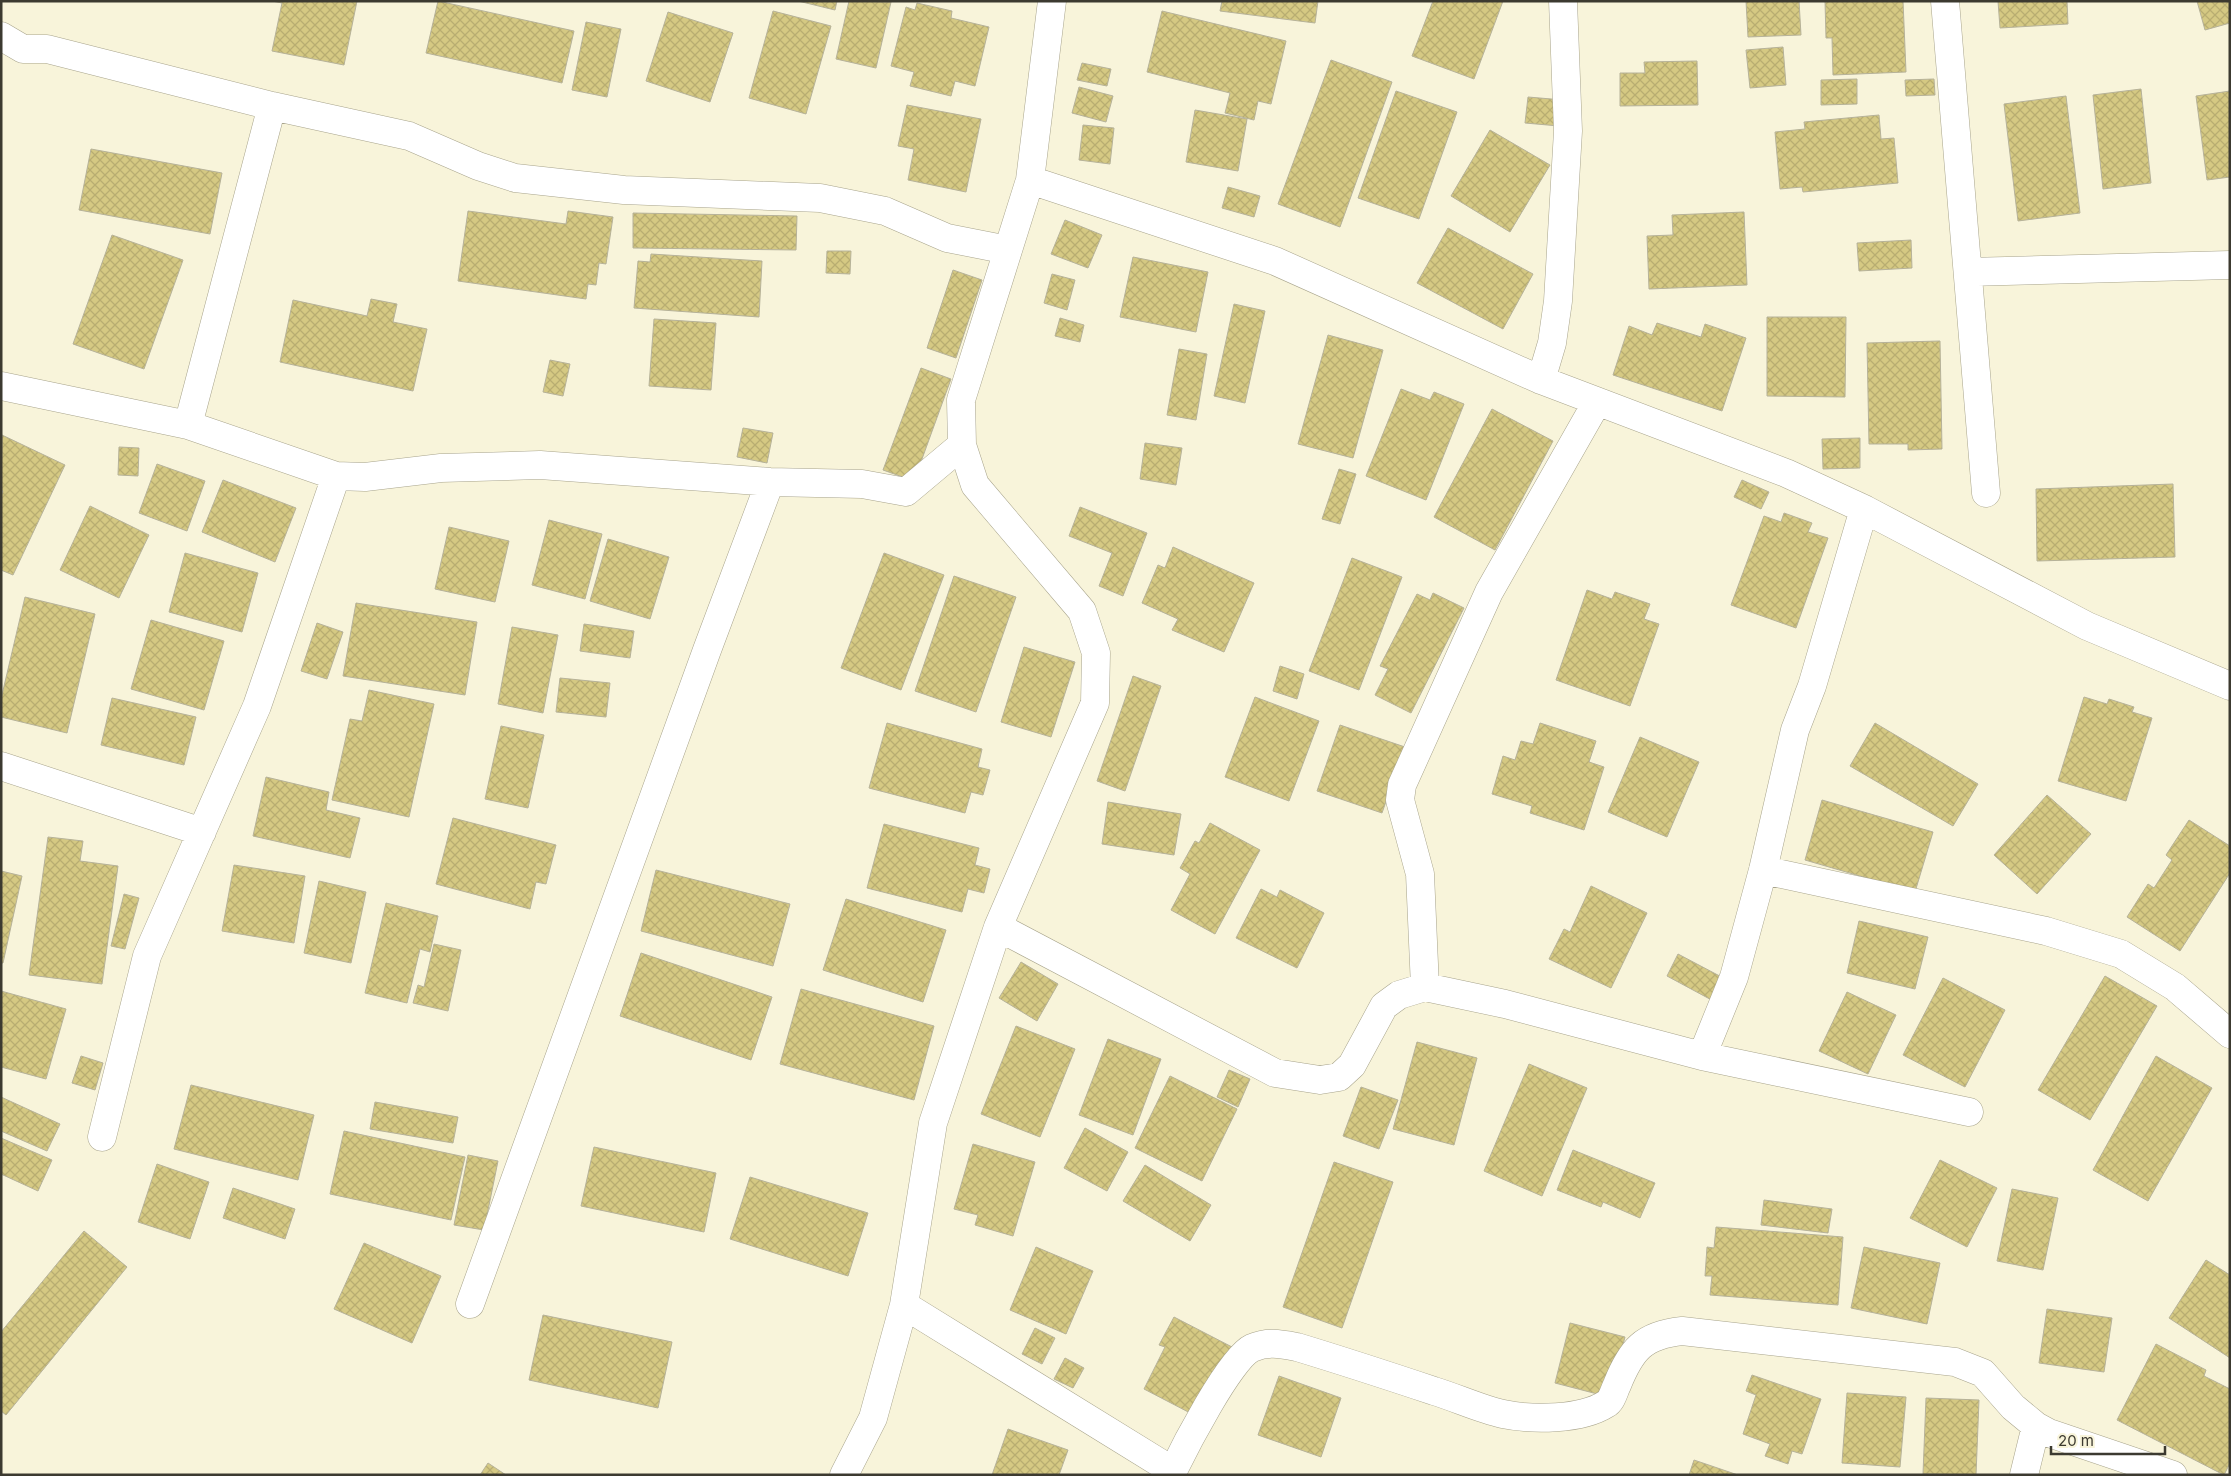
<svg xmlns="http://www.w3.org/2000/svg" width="2231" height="1476" viewBox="0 0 2231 1476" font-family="Inter,sans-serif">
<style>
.building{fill:url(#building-cross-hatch);stroke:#b6b299}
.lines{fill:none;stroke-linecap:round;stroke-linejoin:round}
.minor-casing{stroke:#a8a48c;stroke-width:29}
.minor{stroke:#fff;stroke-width:28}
</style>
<defs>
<pattern id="building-cross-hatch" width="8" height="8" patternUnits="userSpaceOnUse" patternTransform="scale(1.25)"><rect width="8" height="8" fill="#d5c983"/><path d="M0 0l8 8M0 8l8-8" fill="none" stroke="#b8ad71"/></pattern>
</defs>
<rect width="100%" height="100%" fill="#f8f4da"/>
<path class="building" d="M272 1H357L344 65 272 51 282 3Z
M438 1 574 31 562 83 426 53Z
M798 1H837L835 10Z
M849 1 891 2 876 68 836 59Z
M1222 1H1318L1315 23 1220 11Z
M1433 1H1503L1474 79 1412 56Z
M1746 1H1799L1801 35 1748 37Z
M1825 1H1903L1906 72 1833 75 1832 38H1826Z
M1998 1H2067L2068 24 2000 28Z
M2197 1H2230V23L2205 30Z
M917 3 952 11 951 18 989 27 975 86 955 81 951 96 910 86 914 72 891 66 906 7 915 10Z
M773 11 831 26 806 114 749 98Z
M1162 11 1286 41 1271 104 1258 101 1254 120 1225 113 1230 93 1147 72Z
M668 12 733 33 710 102 646 81Z
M586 22 621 29 607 97 572 90Z
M1783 47 1786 85 1750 88 1746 50Z
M1331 60 1392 82 1340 227 1278 204Z
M1697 61 1698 105 1620 106V73H1645L1644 62Z
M1082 63 1111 69 1107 86 1077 80Z
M1857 79V104L1821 105V80Z
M1934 79 1935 95 1906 96 1905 80Z
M1079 87 1113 96 1106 122 1072 113Z
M2141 89 2151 183 2103 189 2093 95Z
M1396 91 1457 112 1419 219 1358 198Z
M2230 91V177L2207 180 2196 96Z
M2066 96 2080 213 2018 221 2004 104Z
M1528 97 1563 100 1559 126 1525 123Z
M907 105 981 119 966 192 908 180 914 149 898 146Z
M1195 110 1247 119 1238 171 1186 162Z
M1879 115 1881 139 1894 138 1898 183 1803 192 1802 187 1780 189 1775 132 1805 129 1804 122Z
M1083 125 1114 128 1110 164 1079 160Z
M1490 130 1550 165 1510 232 1451 196Z
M91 149 222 173 210 234 79 210Z
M1228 187 1260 196 1254 217 1222 208Z
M468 211 566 224 568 211 613 217 606 264 599 263 596 285 588 284 586 299 458 281Z
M1744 212 1747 285 1649 289 1647 236 1673 235 1672 215Z
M633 213 797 216 796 250 633 248Z
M1065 220 1102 235 1088 268 1051 254Z
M1448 228 1533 274 1503 329 1417 283Z
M112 235 183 260 144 369 73 344Z
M1911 240 1912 268 1859 271 1857 243Z
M827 251H851L850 274 826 273Z
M651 254 762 261 759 317 634 308 638 261 650 262Z
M1133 257 1208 272 1196 332 1120 317Z
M953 270 982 280 956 358 927 348Z
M1052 274 1075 280 1067 310 1044 303Z
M371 299 397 304 393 322 427 329 413 391 280 362 293 300 367 316Z
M1234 304 1265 311 1245 403 1214 396Z
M1767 317H1846L1845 397 1767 396Z
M1060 318 1084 325 1080 342 1055 336Z
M654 319 716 323 711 390 649 386Z
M1657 323 1701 337 1705 324 1746 338 1722 411 1613 375 1629 326 1652 335Z
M1328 335 1383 350 1353 458 1298 444Z
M1940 341 1942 449 1908 450V444H1869L1867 343Z
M1179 349 1207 354 1196 420 1167 415Z
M550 360 570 364 563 396 543 392Z
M921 368 951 379 914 481 883 470Z
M1401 389 1430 400 1434 392 1464 404 1426 500 1366 476Z
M1492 409 1553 441 1495 550 1434 517Z
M743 428 773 433 767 463 737 457Z
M2 435 65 465 13 575 1 570V496L3 491 1 490Z
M1860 438V468L1823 469 1822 439Z
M1145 443 1182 448 1176 485 1140 479Z
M119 447 139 448 138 476 118 475Z
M157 464 205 481 187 531 139 513Z
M1339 469 1356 474 1340 524 1322 519Z
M223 480 296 508 275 562 202 532Z
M1742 480 1769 492 1761 509 1734 497Z
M2173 484 2175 557 2037 561 2036 489Z
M90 506 149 535 119 598 60 570Z
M1080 507 1147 533 1123 596 1099 586 1112 553 1069 536Z
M1784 513 1812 523 1808 532 1828 538 1796 628 1731 605 1764 516 1781 522Z
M549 520 602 534 585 599 532 585Z
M449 527 509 541 495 602 435 589Z
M608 539 669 557 650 619 590 601Z
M1173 547 1254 583 1224 652 1172 630 1178 619 1142 603 1158 565 1165 568Z
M185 553 258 573 242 632 169 612Z
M884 553 944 575 901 690 841 668Z
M1352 558 1402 577 1359 690 1309 671Z
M954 576 1016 597 976 712 915 691Z
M1587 590 1612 599 1615 592 1650 604 1644 619 1659 624 1630 706 1556 680Z
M1433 593 1464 608 1411 713 1375 695 1388 669 1380 666 1417 594 1430 600Z
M25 597 95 614 67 733 1 717V699Z
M356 603 477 622 465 695 343 676Z
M151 620 224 641 204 710 131 689Z
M317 623 343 632 327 679 301 671Z
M584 624 634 631 630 658 580 651Z
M512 627 558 635 543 713 498 704Z
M1024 647 1075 662 1051 737 1001 722Z
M1280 666 1304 674 1297 699 1273 691Z
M1133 676 1161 686 1125 791 1097 781Z
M560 678 610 683 606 717 556 712Z
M369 690 434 704 409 817 332 800 350 719 362 721Z
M1255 697 1319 721 1289 801 1225 777Z
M2084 697 2107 704 2109 699 2134 707 2132 712 2152 718 2126 801 2058 781Z
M112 698 196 717 184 765 101 745Z
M887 723 982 749 978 767 990 770 983 795 971 792 965 813 869 788Z
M1540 723 1596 741 1589 762 1604 767 1584 830 1530 813 1532 806 1492 794 1503 756 1515 760 1521 741 1533 744Z
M1875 723 1978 784 1953 826 1850 766Z
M1340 725 1405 747 1382 813 1317 791Z
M501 726 544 735 528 808 485 799Z
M1640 737 1699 762 1667 837 1608 812Z
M266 777 329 792 326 810 360 818 350 858 253 836Z
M2047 795 2091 834 2037 894 1994 855Z
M1822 800 1933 832 1915 892 1805 860Z
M1108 802 1181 814 1174 855 1102 844Z
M453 818 556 845 546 884 536 882 530 909 436 884Z
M2189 820 2230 846V873L2180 951 2127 917 2148 884 2154 888 2172 860 2166 855Z
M1210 823 1260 850 1215 934 1171 910 1190 874 1180 868 1195 841 1199 843Z
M884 824 979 848 975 865 990 869 984 893 968 889 962 912 867 888Z
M48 837 83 841 80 861 118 866 102 984 29 975Z
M234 865 305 876 294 943 222 931Z
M656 870 790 904 773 966 641 931Z
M1 871 22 876 3 963H1Z
M319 881 366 892 351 963 304 953Z
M1591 886 1647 913 1611 988 1549 959 1564 929 1570 932Z
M1261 889 1277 897 1280 890 1324 913 1297 968 1236 938Z
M124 894 139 898 125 949 111 946Z
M846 899 946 930 923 1002 823 970Z
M386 903 438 916 430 952 420 949 407 1003 365 993Z
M1859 921 1928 937 1915 989 1847 973Z
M434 944 461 950 448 1011 413 1003 418 985 424 987Z
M641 953 772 997 751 1060 620 1016Z
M1678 954 1731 982 1719 1004 1667 976Z
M1021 962 1058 984 1037 1021 999 998Z
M2105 976 2157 1006 2090 1120 2038 1090Z
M1943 978 2005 1010 1965 1087 1903 1055Z
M801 989 934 1026 914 1100 780 1064Z
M1 991 66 1009 46 1079 1 1067Z
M1847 992 1896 1015 1868 1074 1819 1051Z
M1016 1026 1075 1049 1040 1137 981 1114Z
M1108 1039 1161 1059 1133 1135 1079 1115Z
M1417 1042 1477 1058 1454 1145 1393 1129Z
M81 1056 103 1063 95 1090 72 1083Z
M2156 1056 2212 1088 2148 1201 2093 1170Z
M1529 1064 1587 1088 1542 1196 1484 1171Z
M1229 1070 1250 1079 1238 1107 1217 1097Z
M1170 1076 1237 1109 1202 1181 1135 1148Z
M191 1085 314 1115 298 1180 174 1149Z
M1361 1087 1398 1100 1379 1149 1343 1136Z
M1 1097 60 1124 47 1151 1 1131Z
M375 1102 458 1117 453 1143 370 1129Z
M1085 1128 1128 1152 1107 1191 1064 1168Z
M344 1131 465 1157 451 1220 330 1194Z
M1 1138 52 1160 38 1191 1 1174Z
M973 1144 1035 1162 1013 1236 975 1225 978 1215 954 1209Z
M594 1147 716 1173 704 1232 581 1206Z
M1573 1150 1655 1183 1640 1218 1603 1202 1601 1207 1557 1190Z
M468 1155 498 1161 484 1230 454 1225Z
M1940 1160 1997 1188 1967 1247 1910 1218Z
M1334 1162 1393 1182 1342 1328 1283 1307Z
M157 1164 209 1182 190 1239 138 1222Z
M1145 1165 1211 1205 1190 1241 1123 1201Z
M750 1177 868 1213 848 1276 730 1239Z
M233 1188 295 1209 285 1239 223 1218Z
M2012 1189 2058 1198 2043 1270 1997 1261Z
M1764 1200 1832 1209 1828 1233 1761 1225Z
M1716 1227 1843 1237 1838 1305 1710 1295 1712 1276H1705L1707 1247 1714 1248Z
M84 1231 127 1267 6 1415 1 1411V1332Z
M364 1243 441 1276 412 1343 334 1309Z
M1036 1247 1093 1271 1066 1334 1010 1310Z
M1864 1247 1940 1263 1927 1324 1851 1308Z
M2206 1260 2230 1275V1358L2169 1318Z
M2047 1309 2112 1318 2104 1372 2039 1363Z
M543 1315 672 1342 658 1408 529 1380Z
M1174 1317 1232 1347 1196 1416 1144 1389 1165 1347 1159 1345Z
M1570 1323 1625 1337 1609 1397 1555 1383Z
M1035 1328 1055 1338 1042 1364 1022 1354Z
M2156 1344 2206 1370 2204 1376 2230 1389V1463L2224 1475 2117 1420Z
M1065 1358 1084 1368 1073 1388 1054 1379Z
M1752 1375 1821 1399 1802 1454 1792 1451 1788 1464 1765 1456 1770 1444 1743 1434 1756 1395 1746 1391Z
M1279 1376 1341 1398 1321 1457 1258 1435Z
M1847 1393 1906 1397 1900 1467 1842 1463Z
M1926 1398 1979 1400 1976 1475 1923 1474Z
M1008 1429 1068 1450 1059 1475H992Z
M1694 1460 1738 1475H1689Z
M488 1463 506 1475H480Z"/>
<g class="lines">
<g class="minor-casing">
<path id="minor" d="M1945 1 1986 493
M1 36 23 49H47L272 106 409 136 478 166 515 178 624 190 820 198 885 211 947 238 1008 250
M1030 180 1275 261 1541 380 1786 473 1864 509 2087 626 2230 686
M1968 272 2230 265
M1541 380 1552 343 1558 301 1568 131 1563 1
M1 386 188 425 336 476 365 477 441 468 540 465 770 482 862 484 906 492 962 445
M188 425 272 106
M1 766 202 832
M1763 870 2046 931 2121 954 2175 987 2230 1034
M998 927 1275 1073 1320 1080 1339 1077 1352 1065 1384 1006 1399 995 1425 987 1505 1004 1702 1056 1969 1112
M1425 987 1420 874 1400 800 1402 785 1489 592 1597 402
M1702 1056 1734 977 1763 870 1795 730 1812 686 1864 509
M102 1137 147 956 257 706 336 476
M470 1304 707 650 770 482
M904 1305 1173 1471
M844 1475 873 1418 904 1305 933 1123 998 927 1095 703 1096 653 1082 611 975 485 962 445 961 400 1030 180 1052 1
M1171 1475C1183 1450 1230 1358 1252 1348 1267 1341 1281 1344 1297 1347 1343 1361 1389 1376 1434 1391 1457 1398 1480 1409 1503 1414 1532 1420 1581 1420 1606 1404 1612 1401 1614 1391 1617 1385 1631 1350 1643 1335 1682 1331L1955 1362 1983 1373 2013 1407 2036 1426 2049 1433 2173 1475
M2024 1475 2036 1426"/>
</g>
<use href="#minor" class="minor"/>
</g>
<rect width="2231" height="1476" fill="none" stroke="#3c3a30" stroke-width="5"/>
<path d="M2051 1446v8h114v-8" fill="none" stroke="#3c3a30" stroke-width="2.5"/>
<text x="2058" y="1446" font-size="15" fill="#3c3a30" stroke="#f8f4da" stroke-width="4" paint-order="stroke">20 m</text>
</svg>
